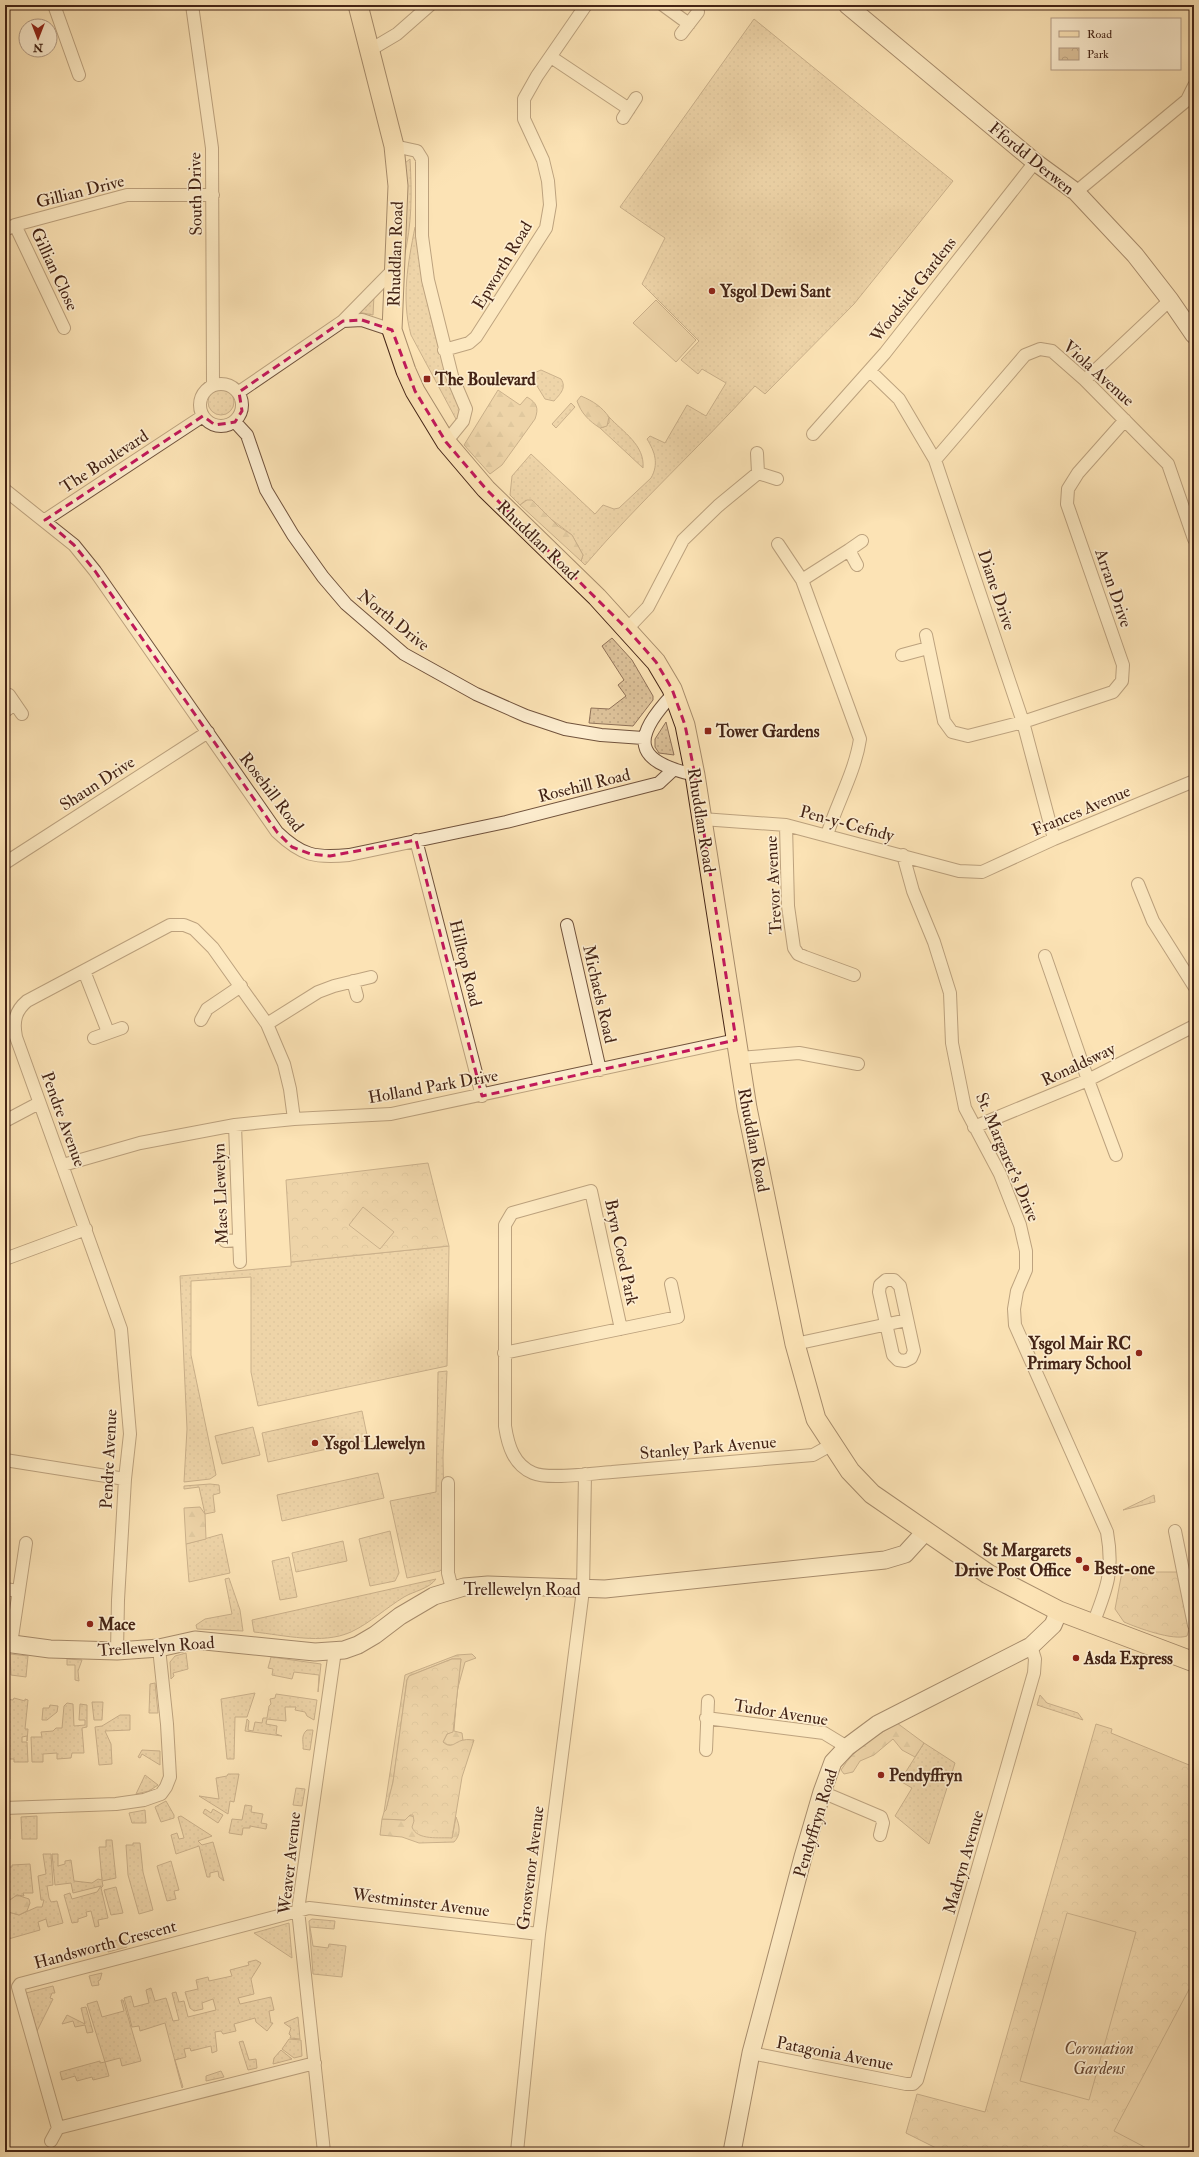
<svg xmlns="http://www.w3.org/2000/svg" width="1199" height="2157" viewBox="0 0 1199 2157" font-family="'IM FELL Double Pica',serif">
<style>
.grass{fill:url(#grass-dots);stroke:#907258}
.forest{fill:url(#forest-firs);stroke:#907258}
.park{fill:url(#park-crowns);stroke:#907258}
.pitch{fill:#ddc29a;stroke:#907258}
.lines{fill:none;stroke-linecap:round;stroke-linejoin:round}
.street-casing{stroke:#71533d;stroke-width:14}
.secondary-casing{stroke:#432315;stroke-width:19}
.primary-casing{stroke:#432315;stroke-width:21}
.street{stroke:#fdedcf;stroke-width:12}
.secondary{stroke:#fdedcf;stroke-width:17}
.primary{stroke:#fce3b5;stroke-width:19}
.marked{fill:none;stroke:#c2185b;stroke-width:3;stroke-dasharray:8 5;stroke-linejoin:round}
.poi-dot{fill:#8f2418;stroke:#fdedcf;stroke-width:1.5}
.labels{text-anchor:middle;stroke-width:3.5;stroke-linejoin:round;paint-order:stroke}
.street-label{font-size:17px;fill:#432315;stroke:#fdedcf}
.poi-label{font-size:17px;font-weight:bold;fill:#432315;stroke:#fdedcf;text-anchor:start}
.park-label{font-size:17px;font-style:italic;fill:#6a4b36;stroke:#fdedcf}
</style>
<defs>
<pattern id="grass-dots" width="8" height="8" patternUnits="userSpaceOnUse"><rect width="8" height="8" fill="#ddc29a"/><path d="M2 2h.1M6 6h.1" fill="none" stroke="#bfa684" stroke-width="1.8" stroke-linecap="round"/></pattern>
<pattern id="forest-firs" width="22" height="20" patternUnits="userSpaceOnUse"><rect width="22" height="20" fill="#ddc29a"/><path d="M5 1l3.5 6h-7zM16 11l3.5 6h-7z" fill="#bfa684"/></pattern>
<pattern id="park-crowns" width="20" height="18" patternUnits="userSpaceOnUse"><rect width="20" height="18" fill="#ddc29a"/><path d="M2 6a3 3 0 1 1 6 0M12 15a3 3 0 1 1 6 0" fill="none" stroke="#bfa684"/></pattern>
</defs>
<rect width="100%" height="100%" fill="#fce3b5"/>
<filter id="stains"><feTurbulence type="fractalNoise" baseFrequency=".005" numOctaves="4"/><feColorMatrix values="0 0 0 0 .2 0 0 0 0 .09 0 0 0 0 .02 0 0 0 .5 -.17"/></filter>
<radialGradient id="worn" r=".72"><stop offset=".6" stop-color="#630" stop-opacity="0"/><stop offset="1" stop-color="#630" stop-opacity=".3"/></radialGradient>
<path class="grass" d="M754 19 953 181 854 304 765 394 755 386C700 447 639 502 585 565L581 561 583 555 572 535 526 500 520 505 510 495 512 476 531 454 595 514 603 505 614 509 619 508 651 478C659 464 655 452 647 439L650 436 665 443 687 405 706 416 726 383 702 369 698 374 681 360 699 341 642 284 665 238 620 207Z
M410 159C412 195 412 223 404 258L405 163Z
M415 227 417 228C425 297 433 346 462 410L457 421 411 335C401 299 408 263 415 227Z
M374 295 373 315 358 312Z
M541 370 561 379C567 388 560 394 554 401L545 399 534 381V373Z
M208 402a13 13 0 1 1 26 0a13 13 0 1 1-26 0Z
M571 403 575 407 556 428 552 424Z
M609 417C623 432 645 445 643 468L600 428 604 427 609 423Z
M612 638 632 660 653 696V700L633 726 589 723 591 708 609 709 626 696 618 685 624 680 602 646Z
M666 722 674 755 659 753 655 747V739Z
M449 1246 447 1366 258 1406 251 1372V1277L191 1281V1355L216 1475 210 1479 184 1482 187 1429 180 1276 291 1266V1262Z
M447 1371 443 1457 445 1565 440 1571 407 1578 390 1501 436 1492 438 1372Z
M362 1411 368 1440 268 1462 262 1433Z
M253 1427 260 1455 222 1464 215 1436Z
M378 1473 384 1498 282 1521 277 1495Z
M210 1484 219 1485 220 1493 213 1495 215 1512 205 1514 199 1487 184 1489V1486Z
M1154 1495 1155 1502 1123 1510Z
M390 1531 399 1573 395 1581 370 1586 359 1539Z
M222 1534 230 1573 189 1582 186 1544Z
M343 1541 347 1561 296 1572 292 1553Z
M289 1557 297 1597 280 1600 272 1561Z
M229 1578 240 1610 243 1631 197 1629 196 1625 205 1619 232 1614 225 1579Z
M436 1579C429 1589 414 1591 404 1597 386 1608 370 1623 351 1632 322 1645 284 1635 254 1632L252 1620Z
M186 1653 188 1669 173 1673 174 1676 171 1679 170 1662 175 1656Z
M10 1654 28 1656 26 1677 11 1675Z
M271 1657 321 1664 318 1692 319 1675 294 1672 292 1679 272 1675 273 1669 268 1668Z
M67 1659 82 1660 78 1671 79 1681 75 1680V1665H67Z
M155 1683 158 1713H149L150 1684Z
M255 1693 247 1717H235L234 1759H227L221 1699Z
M276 1694 317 1700 314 1720 307 1716 305 1712 295 1710 296 1707H285L286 1721 267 1719 266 1724 277 1726 276 1734 282 1736 245 1731 247 1719 249 1721 248 1730 253 1731 255 1722 262 1723 263 1718H267L269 1706 271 1704 270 1699 275 1698Z
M1040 1695 1047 1703 1078 1713 1083 1720 1037 1705Z
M14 1698 25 1701V1699L28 1700 25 1729H28L27 1741V1736L22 1737V1742H27L28 1762H14V1759H8V1753H5V1699L13 1700Z
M92 1702H103L102 1720H94Z
M67 1703 73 1704 74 1726 85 1725V1720H79L80 1704 87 1705V1727L82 1728 84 1753H72L71 1758 57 1759V1753L43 1754V1762H32L31 1737H42L41 1732 53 1731 56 1728H62L64 1706Z
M50 1705 58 1706 57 1712 47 1720H42L43 1708H49Z
M120 1715H130V1730L105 1731 111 1744 112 1764 99 1765 95 1727 102 1726Z
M307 1730H313L310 1750 303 1749C304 1743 300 1736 307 1730Z
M924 1743 955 1763 929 1844 895 1816 912 1788 900 1781Z
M142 1750 160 1751V1765L142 1754 140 1758 138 1757Z
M228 1774H239L234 1802 230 1801 228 1814 199 1796 219 1799 216 1778 227 1776Z
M145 1775 158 1785 149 1791 136 1794Z
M296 1788 305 1789 302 1806 293 1805Z
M166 1801 174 1815V1818L161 1822 155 1807Z
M245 1805 252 1806 251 1812 263 1814 261 1823 267 1824 266 1829 250 1826V1828H243L242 1835 229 1833 232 1819 242 1820Z
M205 1809 211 1813 213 1809 223 1815 218 1823 203 1813Z
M145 1810 146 1823H132L129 1813Z
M37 1816V1839H22L21 1817Z
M181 1816 212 1836 198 1841 202 1845 213 1842 224 1881 219 1877 218 1871 210 1873V1877H207L199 1846 176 1854 171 1835 177 1833 179 1839 184 1838 178 1817Z
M5 1817H10V1839H5Z
M106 1840H112L116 1878 102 1881 103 1886 101 1888 108 1918 98 1920 99 1926 95 1927 91 1911 86 1912 87 1916 78 1919V1922L72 1923 64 1895 70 1893 72 1899 97 1892 101 1886 73 1893 71 1883 55 1885 52 1854H58V1866L65 1864V1861L71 1860 74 1881 92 1883 98 1879 102 1880 99 1847H106Z
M133 1843H140L143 1872 153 1910 139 1914 128 1875 126 1845H133Z
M43 1854H51L53 1885 47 1886 49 1898 51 1902 57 1901 63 1923 48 1927 46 1919 38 1922 40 1930 5 1940V1911L19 1915 37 1907H42L44 1900H41L38 1876 46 1874Z
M171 1861 179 1890 174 1891 176 1899 167 1901 157 1866Z
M30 1864 33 1893H23L24 1896 17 1895 10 1900 5 1894V1867H12V1865Z
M116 1887 123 1913 111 1915 104 1890Z
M312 1919 335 1921 334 1929 310 1927 313 1946 328 1948 329 1944 346 1946 342 1977 313 1974 309 1921Z
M289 1923 292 1958 254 1933Z
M121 1939 125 1941 127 1947 108 1952V1943Z
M256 1960 261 1963 251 1979 254 1994 238 1998 240 2004 271 1997 274 2010 269 2011 271 2023H273L267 2031 256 2022 255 2018 234 2024 236 2031 223 2034 221 2031 215 2032 217 2051 212 2053 211 2046 191 2051 190 2048 184 2049 186 2057 175 2060 183 2087 182 2088 165 2023 140 2031 139 2026 132 2027 124 1998 131 1996 134 2007 149 2003 146 1990 151 1988 155 2001 166 1998 173 2021 179 2020 172 1993 176 1992 179 2002 184 2001 188 2017 216 2010 213 1999 202 2003 203 2009 194 2011 190 2008 185 1992 198 1989 196 1980 208 1977 209 1981 232 1976 230 1970 249 1965 248 1962Z
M102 1973 100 1980 98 1981 99 1985 92 1986 89 1976Z
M53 1986 55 1993H52L50 1998 53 1999 37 2031 26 1993Z
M121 2000H123L141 2061 122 2066 120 2058 105 2062 109 2076 93 2080 92 2077 77 2081 75 2076 62 2080 60 2072 100 2061V2063L105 2062 87 2004 97 2001 102 2017 124 2011Z
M86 2007 93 2032 87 2033 85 2025 75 2027 73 2021 62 2024 67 2015 85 2024 81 2008Z
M298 2017 300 2039 290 2038 291 2036 289 2034 291 2028 284 2023Z
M289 2039 301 2040 302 2056 294 2058 282 2049Z
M243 2041 249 2060 256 2059 257 2068 248 2070 239 2042Z
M281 2050 292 2059 273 2064 274 2058Z
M221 2071 224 2077 206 2081V2076Z"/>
<path class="forest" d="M498 390 520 405 527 397C537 403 539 408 535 419L502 465 490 474 464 445Z
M581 396C593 401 602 407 609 417L607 426 600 428C589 421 581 413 577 401Z
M527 500H532L558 526 572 535 583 555 581 561 520 505Z
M200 1507 205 1514 206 1539 186 1544 184 1508Z
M472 1654 476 1658 465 1662 457 1691 454 1731 462 1733 463 1740C456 1744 450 1748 443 1742L447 1734 453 1731 461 1659H452L409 1676 407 1680 393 1782 386 1811 384 1812 405 1675 457 1655Z
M897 1723 924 1743 915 1757 902 1750 893 1739 874 1755 860 1761 853 1772 844 1774 841 1770C855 1747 875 1737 897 1723Z
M410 1815 415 1818 414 1821 452 1838 456 1817C460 1826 461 1835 454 1842L419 1843 402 1837 380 1835 382 1819 405 1820Z
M5 1894 10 1900 17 1895 29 1899 30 1903 27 1911 19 1915 5 1911Z"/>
<path class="park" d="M428 1163 449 1246 291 1262 286 1180Z
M1122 1572H1179L1190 1626 1187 1636C1173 1641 1138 1628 1124 1622L1115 1609Z
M452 1659H461L453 1732 447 1734 443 1742C452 1750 455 1741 464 1740 467 1739 471 1740 474 1740L462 1777 452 1838C440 1837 417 1841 412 1827L414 1821 413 1815H410L405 1820 382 1819 384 1812 386 1810 393 1782 407 1680 409 1676Z
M1096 1724 1112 1729 1111 1733 1194 1767V2152H944L906 2133 917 2094 985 2112Z"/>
<path class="pitch" d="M656 300 696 340 676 362 633 323Z
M363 1207 394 1232 380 1249 349 1225Z
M1067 1913 1136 1932 1089 2100 1020 2081Z
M1194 1980V2152H1154L1114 2131Z"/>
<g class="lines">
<g class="street-casing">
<path id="street" d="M54 5 79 75
M192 5 212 148 213 385
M663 5 689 24
M681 34 698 12
M370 50 397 34 430 5
M551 57 629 109
M623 118 636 98
M394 146 417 151 422 159V236L428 280 452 376 466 409 463 421 446 442
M1076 192 1187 100 1194 86
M15 225 64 328
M5 230 15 225 127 195H213
M343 321 395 268
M444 350 469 343 476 337 546 228 550 205 548 181 543 160 524 119V99L537 76 586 5
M870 371 899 399 935 460 1023 722 1054 839
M1085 380 1170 300
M200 405a21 21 0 1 1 42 0a21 21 0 1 1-42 0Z
M239 392 343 321 362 320 392 330
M235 422 247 435 266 490 293 535 323 577 346 604 404 654 476 694 526 716 565 729 601 735 643 738
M813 434 885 353 1035 162
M757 453 758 473 777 479
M935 460 1025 355 1040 349 1052 351 1085 380 1168 464 1194 539
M5 490 74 545 95 571 277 832C302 856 315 858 349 855L506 822 659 783 673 770
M45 520 203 416
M778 544 802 580 860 739C855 772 837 803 827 835
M849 550 862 541
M802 580 849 550 857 565
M627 629 648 607 683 540 718 506 758 473
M926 635 944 721 952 732 968 736 1023 722 1113 692 1122 681 1123 665 1067 504 1068 489 1078 473 1125 420
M902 655 928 648
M673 694C632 738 632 761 695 775
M9 695 22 714
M5 711 15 704
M702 819 786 825 959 871 982 872 1054 839 1194 781
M786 825 788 906 794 948 798 954 805 957 854 975
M416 840 482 1096
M903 855 913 891 934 942 950 993 952 1043 965 1108 1000 1174 1020 1225 1026 1251V1270L1017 1291 1014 1309 1015 1325 1107 1532C1114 1571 1107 1588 1093 1624
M5 863 208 732
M1138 884 1153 921 1194 986
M567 925 600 1070
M1045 956 1088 1080 1116 1155
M84 971 108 1032
M353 981 357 996
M201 1020 207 1009 241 986
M267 1024 318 992 334 986 371 977
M94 1038 122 1028
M739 1058 799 1053 858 1064
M5 1121 39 1103
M235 1125 240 1262
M974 1127 1088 1080 1194 1026
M63 1165 140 1143 235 1125 294 1119 391 1114 736 1040
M225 1241 239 1240
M5 1259 86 1229
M886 1280H894L900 1286 914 1351 911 1358 905 1361 898 1360 893 1355 879 1292 880 1285Z
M621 1329 591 1191 512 1213 505 1225V1426C508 1446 514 1465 533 1473 549 1480 594 1473 612 1472 679 1466 746 1461 813 1455L831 1445
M795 1344 907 1320
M504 1353 678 1317 671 1284
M5 1460 125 1479
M448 1483V1573L452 1589
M1175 1531 1194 1625
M5 1589 18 1591
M11 1644 26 1543
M117 1651 118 1600 125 1479 130 1434 121 1329 16 1037C13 1022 15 1011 27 1001L170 925H184L194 929 213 948 267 1024 284 1064 290 1089 294 1119
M706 1718 824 1733 847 1747
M706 1750 708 1701
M822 1792 881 1817 883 1823 880 1835
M5 1808 116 1804 144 1800 161 1794 166 1787 170 1777 167 1724 159 1648
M751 2053 906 2084H913L917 2080 1034 1673 1035 1659 1031 1646
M315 2063 58 2128 18 1987 20 1984 309 1908 539 1934
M51 2141 58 2128
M324 2152 298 1910 335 1651
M517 2152 539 1934 583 1590 585 1474"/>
</g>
<g class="secondary-casing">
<path id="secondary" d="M847 5 1035 162 1076 192 1135 255 1170 300 1194 335
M5 1643 50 1649 117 1651 159 1648 195 1640 315 1652 344 1650 358 1645 375 1635 400 1616 434 1596 464 1587 488 1585 605 1589 885 1560 905 1554 925 1532
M732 2152 751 2053 803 1857 822 1792 833 1762 847 1747 878 1724 1031 1646 1053 1625 1059 1611"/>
</g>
<g class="primary-casing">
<path id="primary" d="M358 5 394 146 398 186 392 330 406 371 415 391 446 442 486 489 597 597 656 662 672 689 685 725 695 775 747 1108 795 1344 816 1419 850 1471 872 1494 988 1574 1059 1611 1194 1662"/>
</g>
<use href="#street" class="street"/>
<use href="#secondary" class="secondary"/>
<use href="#primary" class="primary"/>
</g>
<path d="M0 0H1199V2157H0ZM362 320 392 330 415 391 446 442 486 489 627 629 656 662 672 689 685 725 695 775 736 1040 482 1096 416 840 330 856 311 854 292 847 277 832 95 571 74 545 45 520 203 416 215 425 235 422 242 411 239 392 343 321Z" fill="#fce3b5" fill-opacity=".55" fill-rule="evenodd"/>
<path class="marked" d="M362 320 392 330 415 391 446 442 486 489 627 629 656 662 672 689 685 725 695 775 736 1040 482 1096 416 840 330 856 311 854 292 847 277 832 95 571 74 545 45 520 203 416 215 425 235 422 242 411 239 392 343 321Z"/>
<g class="poi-dot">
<circle cx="712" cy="291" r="4"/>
<rect x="423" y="375" width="8" height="8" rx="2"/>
<rect x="704" y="727" width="8" height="8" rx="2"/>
<circle cx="1139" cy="1353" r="4"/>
<circle cx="315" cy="1443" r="4"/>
<circle cx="1079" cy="1560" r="4"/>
<circle cx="1086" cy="1568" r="4"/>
<circle cx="90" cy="1624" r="4"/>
<circle cx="1076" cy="1658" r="4"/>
<circle cx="881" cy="1775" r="4"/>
</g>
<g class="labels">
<g class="street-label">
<text transform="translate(1032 158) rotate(39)" y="6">Ffordd Derwen</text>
<text transform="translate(80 191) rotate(-14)" y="6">Gillian Drive</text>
<text transform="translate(195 194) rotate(-91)" y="6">South Drive</text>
<text transform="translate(395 254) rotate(-88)" y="6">Rhuddlan Road</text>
<text transform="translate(502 265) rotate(-59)" y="6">Epworth Road</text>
<text transform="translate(55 269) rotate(65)" y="6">Gillian Close</text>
<text transform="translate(913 289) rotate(-52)" y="6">Woodside Gardens</text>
<text transform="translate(1099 373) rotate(42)" y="6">Viola Avenue</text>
<text transform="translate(104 461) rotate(-33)" y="6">The Boulevard</text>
<text transform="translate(538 540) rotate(44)" y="6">Rhuddlan Road</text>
<text transform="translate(1114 588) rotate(71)" y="6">Arran Drive</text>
<text transform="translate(997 590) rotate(71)" y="6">Diane Drive</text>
<text transform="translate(394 620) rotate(39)" y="6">North Drive</text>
<text transform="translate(97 783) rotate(-33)" y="6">Shaun Drive</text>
<text transform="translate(584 785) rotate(-14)" y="6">Rosehill Road</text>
<text transform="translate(272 792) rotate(53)" y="6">Rosehill Road</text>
<text transform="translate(1081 810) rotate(-23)" y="6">Frances Avenue</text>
<text transform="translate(702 820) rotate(81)" y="6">Rhuddlan Road</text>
<text transform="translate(847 823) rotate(15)" y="6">Pen-y-Cefndy</text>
<text transform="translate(773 885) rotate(-93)" y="6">Trevor Avenue</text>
<text transform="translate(466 963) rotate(76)" y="6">Hilltop Road</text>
<text transform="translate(600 994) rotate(77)" y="6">Michaels Road</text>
<text transform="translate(1078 1064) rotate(-25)" y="6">Ronaldsway</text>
<text transform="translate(433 1086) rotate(-10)" y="6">Holland Park Drive</text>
<text transform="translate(64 1119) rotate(70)" y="6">Pendre Avenue</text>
<text transform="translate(754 1140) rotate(79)" y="6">Rhuddlan Road</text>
<text transform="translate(1008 1157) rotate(67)" y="6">St. Margaret's Drive</text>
<text transform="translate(220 1194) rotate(-92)" y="6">Maes Llewelyn</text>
<text transform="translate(622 1252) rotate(78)" y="6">Bryn Coed Park</text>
<text transform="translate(708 1447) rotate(-5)" y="6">Stanley Park Avenue</text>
<text transform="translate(108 1459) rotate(-87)" y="6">Pendre Avenue</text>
<text x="522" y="1595">Trellewelyn Road</text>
<text transform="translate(156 1646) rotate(-4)" y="6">Trellewelyn Road</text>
<text transform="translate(781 1712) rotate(9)" y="6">Tudor Avenue</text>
<text transform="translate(815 1823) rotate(-73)" y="6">Pendyffryn Road</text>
<text transform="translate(963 1862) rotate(-74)" y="6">Madryn Avenue</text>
<text transform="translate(289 1863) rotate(-84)" y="6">Weaver Avenue</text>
<text transform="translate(530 1868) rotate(-83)" y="6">Grosvenor Avenue</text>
<text transform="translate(421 1902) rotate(7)" y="6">Westminster Avenue</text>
<text transform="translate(105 1944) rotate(-15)" y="6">Handsworth Crescent</text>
<text transform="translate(835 2053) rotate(11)" y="6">Patagonia Avenue</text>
</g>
<g class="poi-label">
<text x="720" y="297">Ysgol Dewi Sant</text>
<text x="435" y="385">The Boulevard</text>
<text x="716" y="737">Tower Gardens</text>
<text x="1131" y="1349" text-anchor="end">Ysgol Mair RC<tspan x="1131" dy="20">Primary School</tspan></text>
<text x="323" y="1449">Ysgol Llewelyn</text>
<text x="1071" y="1556" text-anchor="end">St Margarets<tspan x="1071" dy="20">Drive Post Office</tspan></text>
<text x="1094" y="1574">Best-one</text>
<text x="98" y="1630">Mace</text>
<text x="1084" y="1664">Asda Express</text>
<text x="889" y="1781">Pendyffryn</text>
</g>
<g class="park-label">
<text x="1099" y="2054">Coronation<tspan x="1099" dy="20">Gardens</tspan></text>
</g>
</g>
<rect width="1199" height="2157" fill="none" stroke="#fce3b5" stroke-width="20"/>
<rect x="6" y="6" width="1187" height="2145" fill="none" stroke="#432315" stroke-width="2"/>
<rect x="10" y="10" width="1179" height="2137" fill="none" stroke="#432315"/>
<rect x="1051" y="18" width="130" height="52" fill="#fdedcf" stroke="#b39c85"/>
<rect x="1059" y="31" width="20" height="6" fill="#fce3b5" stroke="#b39c85"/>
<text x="1087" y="38" font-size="12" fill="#432315">Road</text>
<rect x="1059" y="48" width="20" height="12" fill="url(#park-crowns)" stroke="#b39c85"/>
<text x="1087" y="58" font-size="12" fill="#432315">Park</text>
<g transform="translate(38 38) rotate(180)"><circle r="19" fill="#fdedcf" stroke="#b39c85"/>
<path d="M0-3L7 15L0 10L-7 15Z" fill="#8f2418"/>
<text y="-6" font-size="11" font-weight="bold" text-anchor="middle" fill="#432315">N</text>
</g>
<rect width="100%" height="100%" filter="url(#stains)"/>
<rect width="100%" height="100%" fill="url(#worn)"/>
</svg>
